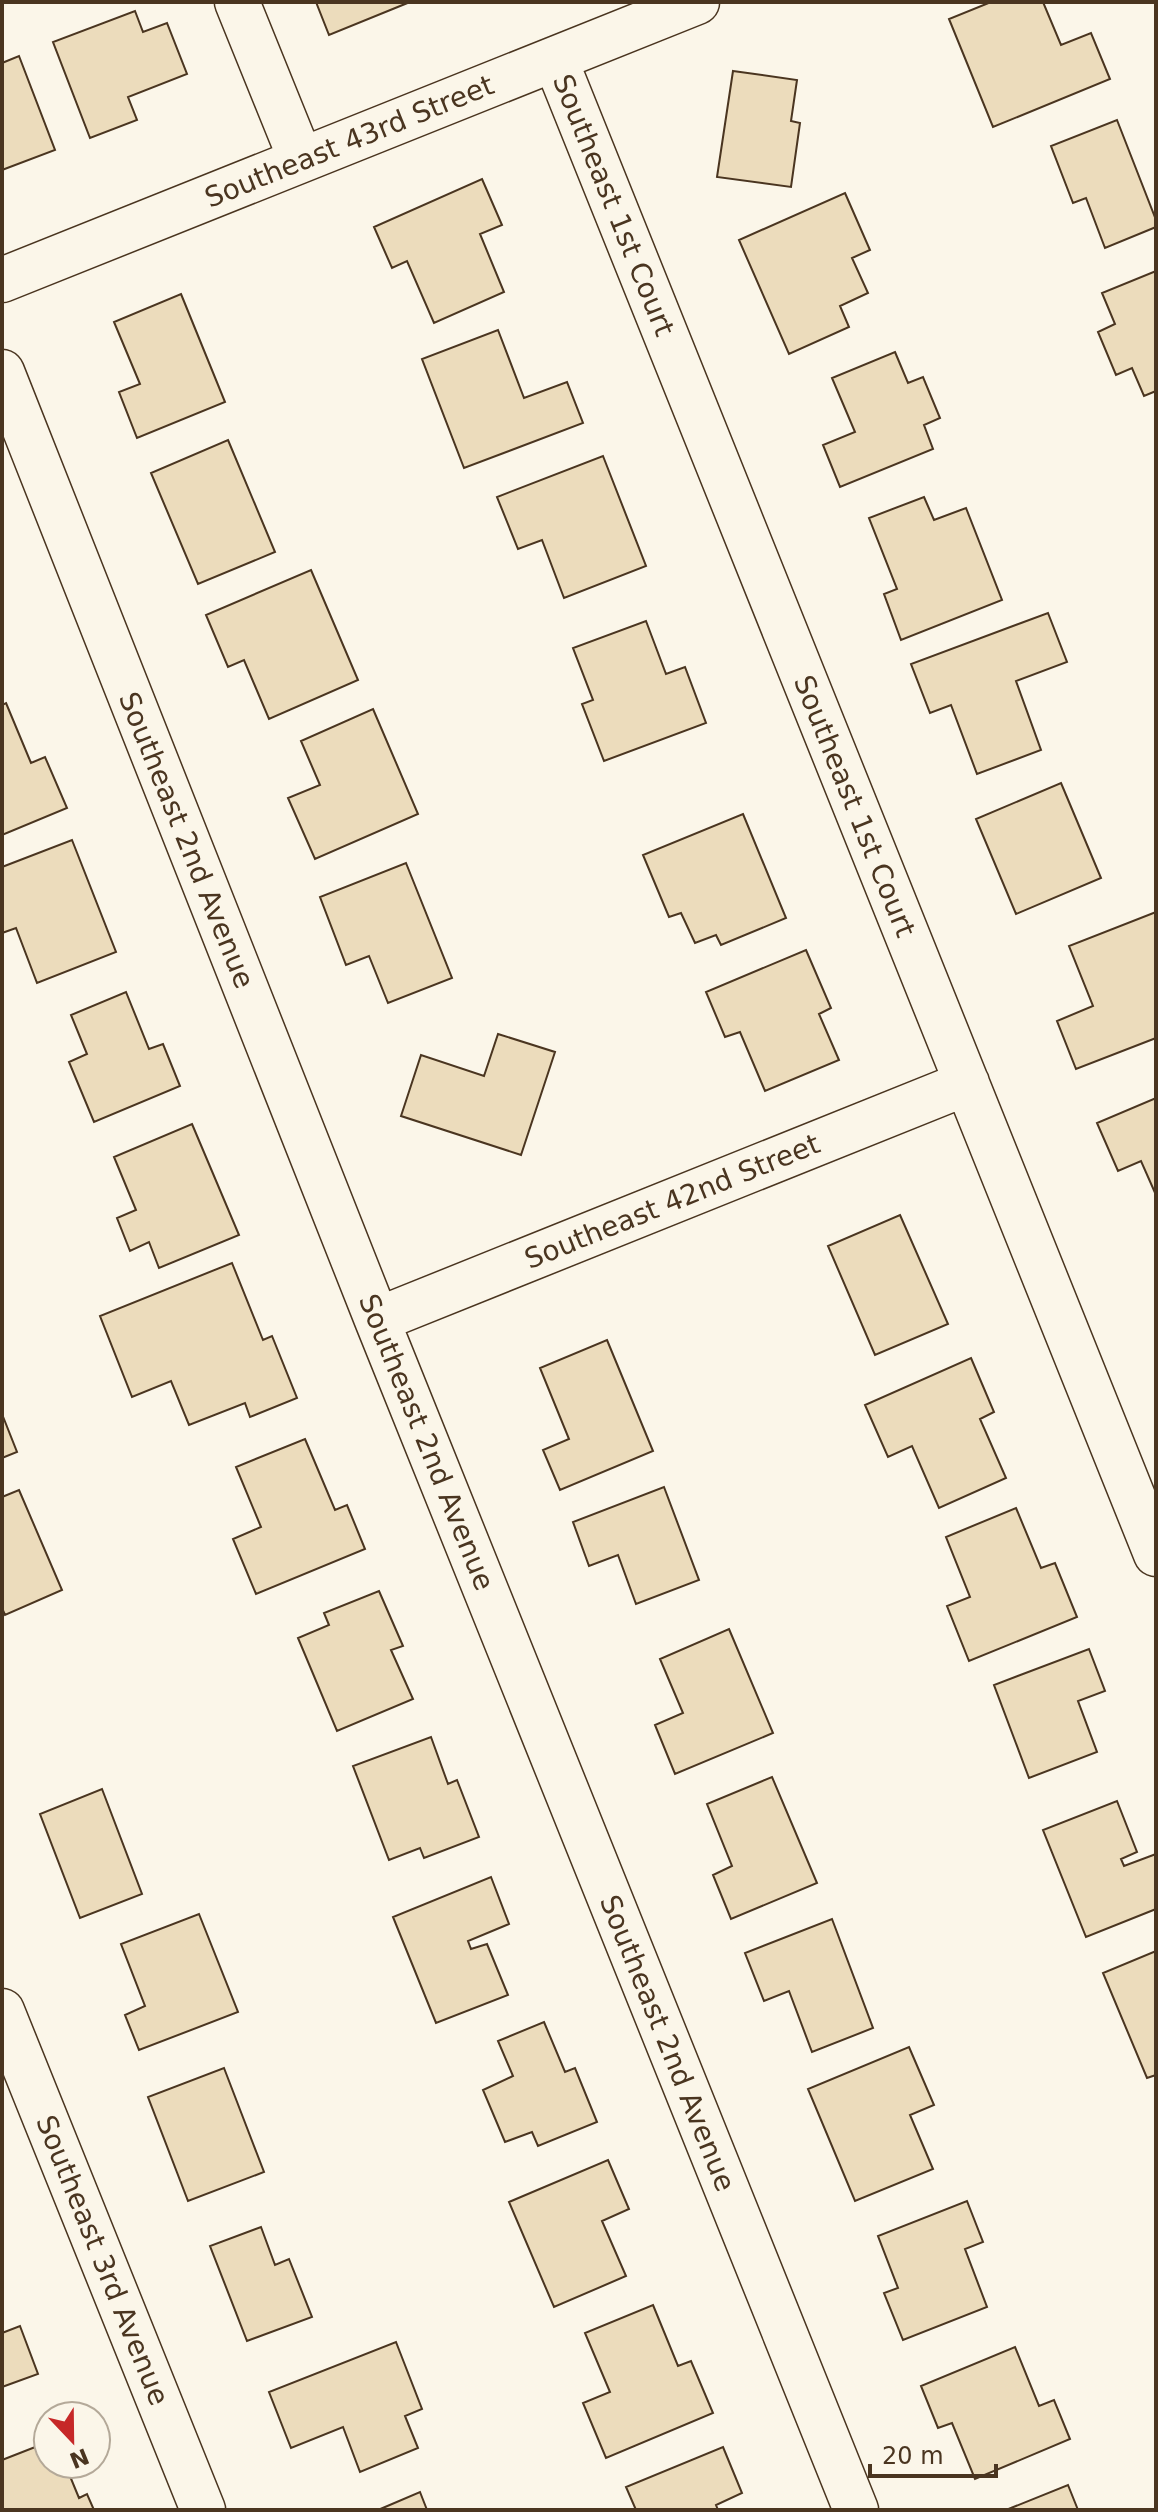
<svg xmlns="http://www.w3.org/2000/svg" width="1158" height="2512" viewBox="0 0 1158 2512" font-family="'DejaVu Sans',sans-serif">
<style>
.building{fill:#ecdcbc;stroke:#4a3520;stroke-width:2}
.lines{fill:none;stroke-linecap:round;stroke-linejoin:round}
.minor-casing{stroke:#4a3520;stroke-width:47}
.minor{stroke:#fbf6e9;stroke-width:44}
.labels{text-anchor:middle;stroke-width:6;stroke-linejoin:round;paint-order:stroke}
.street-label{font-size:28px;fill:#4a3520;stroke:#fbf6e9}
</style>
<rect width="100%" height="100%" fill="#fbf6e9"/>
<path class="building" d="M316 2H410L329 35Z
M991 2H1043L1061 45 1091 33 1110 79 993 127 949 19Z
M135 11 143 32 167 23 187 74 128 97 137 120 90 138 53 42Z
M19 56 55 150 2 170V63Z
M733 71 797 80 791 121 800 123 791 187 717 177Z
M1117 120 1156 220V227L1105 248 1086 198 1073 203 1051 146Z
M482 179 502 225 480 234 504 292 434 323 407 261 392 268 374 227Z
M845 193 870 250 852 258 868 293 840 306 849 327 789 354 739 240Z
M1156 271V391L1144 396 1132 368 1116 375 1098 332 1115 324 1102 293Z
M181 294 225 402 137 438 119 392 140 384 114 322Z
M498 330 524 398 567 382 583 423 464 468 422 359Z
M895 352 908 383 923 377 940 418 924 425 933 449 840 487 823 445 855 432 832 378Z
M228 440 275 552 198 584 151 473Z
M603 456 646 566 564 598 542 540 518 549 497 497Z
M924 497 934 520 966 508 1002 600 901 640 884 594 897 589 869 518Z
M311 570 358 680 269 719 244 660 228 667 206 615Z
M1048 613 1067 662 1016 681 1041 750 977 774 951 705 930 713 911 664Z
M646 621 666 674 685 667 706 723 604 761 582 704 593 700 573 648Z
M6 703 31 763 45 757 67 808 2 835V705Z
M373 709 418 814 315 859 288 798 320 785 301 741Z
M1061 783 1101 878 1016 914 976 819Z
M743 814 786 918 721 945 716 935 695 943 681 913 669 917 643 855Z
M72 840 116 952 37 983 16 928 2 933V867Z
M406 863 452 978 388 1003 369 956 346 965 320 897Z
M1156 912V1038L1076 1069 1057 1021 1093 1006 1069 946Z
M806 950 831 1008 819 1014 839 1060 765 1091 740 1032 725 1037 706 992Z
M126 992 149 1049 163 1044 180 1086 94 1122 69 1062 87 1054 71 1015Z
M498 1034 555 1052 521 1155 401 1116 421 1055 484 1076Z
M1156 1098V1195L1141 1161 1118 1171 1097 1123Z
M192 1124 239 1235 159 1268 149 1242 130 1251 117 1218 136 1210 114 1157Z
M900 1215 948 1324 875 1355 828 1246Z
M232 1263 263 1340 272 1336 297 1398 250 1417 245 1403 189 1425 171 1381 132 1397 100 1316Z
M607 1340 653 1451 560 1490 543 1450 569 1439 540 1368Z
M971 1358 994 1412 980 1419 1006 1478 939 1508 912 1446 888 1457 865 1405Z
M2 1414 17 1452 2 1458Z
M305 1439 335 1510 347 1505 365 1549 256 1594 233 1539 261 1527 236 1467Z
M664 1487 699 1580 636 1604 618 1555 589 1566 573 1522Z
M19 1490 62 1590 5 1615 2 1608V1497Z
M1016 1508 1041 1568 1055 1563 1077 1617 969 1661 947 1606 970 1597 946 1537Z
M379 1591 403 1646 391 1650 413 1699 337 1731 298 1638 329 1625 324 1613Z
M729 1629 773 1733 675 1774 655 1725 683 1713 660 1659Z
M1089 1649 1105 1691 1078 1701 1097 1752 1029 1778 994 1685Z
M431 1737 448 1784 457 1780 479 1837 424 1858 420 1848 389 1860 353 1766Z
M772 1777 817 1883 731 1919 713 1875 732 1866 707 1804Z
M102 1789 142 1894 80 1918 40 1814Z
M1117 1801 1137 1852 1121 1859 1124 1866 1156 1854V1909L1086 1937 1043 1830Z
M491 1877 509 1924 468 1941 471 1949 487 1944 508 1995 436 2023 393 1917Z
M199 1914 238 2012 139 2050 125 2015 145 2006 121 1944Z
M832 1919 873 2028 812 2052 789 1991 764 2001 745 1953Z
M1156 1951V2075L1147 2078 1103 1973Z
M544 2022 565 2072 575 2068 597 2122 538 2146 532 2132 505 2142 483 2090 513 2076 498 2041Z
M909 2047 934 2105 910 2115 933 2169 855 2201 808 2089Z
M224 2068 264 2172 188 2201 148 2097Z
M608 2160 629 2209 602 2221 626 2276 554 2307 509 2202Z
M967 2201 983 2242 965 2249 987 2307 903 2340 884 2293 898 2288 878 2236Z
M261 2227 275 2265 289 2259 312 2317 247 2341 210 2246Z
M653 2305 678 2366 691 2361 713 2413 606 2458 583 2403 610 2392 585 2333Z
M20 2326 38 2374 2 2387V2333Z
M396 2342 422 2409 405 2416 418 2448 360 2472 343 2427 291 2448 269 2392Z
M1015 2347 1039 2406 1054 2400 1070 2439 975 2479 952 2423 938 2428 921 2386Z
M48 2442V2464H65L79 2498 87 2494 94 2510H2V2460Z
M723 2447 742 2493 716 2505 718 2510H636L626 2487Z
M1068 2485 1078 2510H1006Z
M420 2492 427 2510H378Z"/>
<g class="lines">
<g class="minor-casing">
<path id="minor" d="M237 2 301 160
M555 59 1156 1554
M2 280 697 2
M2 372 377 1320 856 2510
M377 1320 967 1083
M2 2011 203 2510"/>
</g>
<use href="#minor" class="minor"/>
</g>
<g class="labels">
<g class="street-label">
<text transform="translate(349 141) rotate(-22)" y="10">Southeast 43rd Street</text>
<text transform="translate(614 205) rotate(68)" y="10">Southeast 1st Court</text>
<text transform="translate(855 806) rotate(68)" y="10">Southeast 1st Court</text>
<text transform="translate(187 840) rotate(68)" y="10">Southeast 2nd Avenue</text>
<text transform="translate(672 1201) rotate(-22)" y="10">Southeast 42nd Street</text>
<text transform="translate(427 1442) rotate(68)" y="10">Southeast 2nd Avenue</text>
<text transform="translate(668 2043) rotate(68)" y="10">Southeast 2nd Avenue</text>
<text transform="translate(103 2260) rotate(68)" y="10">Southeast 3rd Avenue</text>
</g>
</g>
<rect width="1158" height="2512" fill="none" stroke="#4a3520" stroke-width="8"/>
<g transform="translate(72 2440) rotate(158)"><circle r="38" fill="#fbf6e9" stroke="#b4a999" stroke-width="2"/>
<path d="M0-6L14 30L0 20L-14 30Z" fill="#c62828"/>
<text y="-12" font-size="22" font-weight="bold" text-anchor="middle" fill="#4a3520">N</text>
</g>
<path d="M870 2464v12h126v-12" fill="none" stroke="#4a3520" stroke-width="4"/>
<text x="882" y="2464" font-size="24" fill="#4a3520" stroke="#fbf6e9" stroke-width="6" paint-order="stroke">20 m</text>
</svg>
